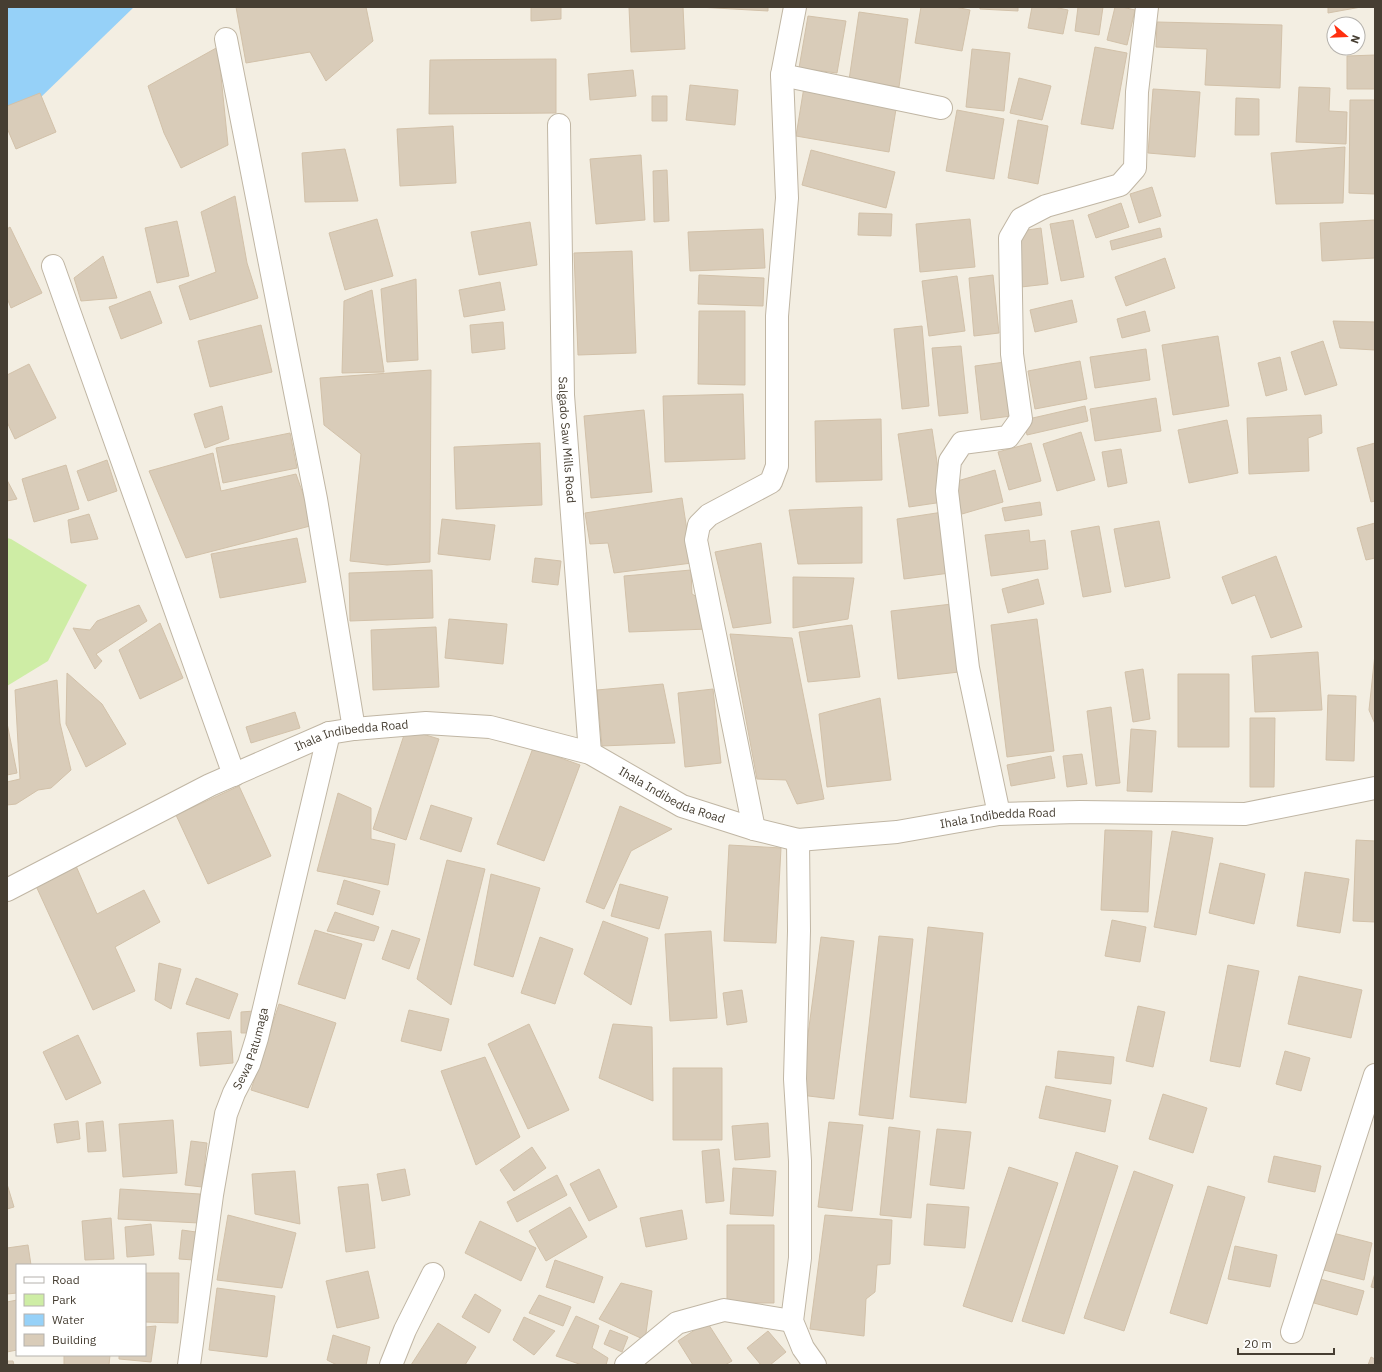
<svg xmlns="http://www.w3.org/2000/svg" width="1382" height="1372" viewBox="0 0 1382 1372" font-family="'IBM Plex Sans',sans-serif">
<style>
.green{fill:#ceeda5}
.water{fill:#96d1f8}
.building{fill:#d9ccb9;stroke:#d2c1a9}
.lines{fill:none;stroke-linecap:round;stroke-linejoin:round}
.minor-casing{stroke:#c0b6a4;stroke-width:24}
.minor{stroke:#fff;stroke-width:22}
.labels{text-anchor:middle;stroke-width:3.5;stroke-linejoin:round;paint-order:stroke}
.street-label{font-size:12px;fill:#463e32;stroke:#fff}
</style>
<rect width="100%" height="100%" fill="#f3eee2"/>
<path class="green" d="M7 538 11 539 87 585 48 661 7 686Z"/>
<path class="water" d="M7 7H134L7 130Z"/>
<path class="building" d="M236 7H366L373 41 326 81 310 52 246 63Z
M531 7H561V19L531 21Z
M629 7H683L685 49 631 52Z
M698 7H768V11Z
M921 7H955L970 10 962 51 915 43Z
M980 7H1018V11L980 9Z
M1032 7H1054L1068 10 1063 34 1028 28Z
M1078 7H1103L1099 35 1075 31Z
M1115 7H1122L1135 10 1127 45 1107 40Z
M1328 7H1361L1328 13Z
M859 12 908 19 899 87 849 80Z
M808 16 846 21 837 73 799 68Z
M1157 22 1282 25 1280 88 1205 85 1207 49 1156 47Z
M218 47 228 145 181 168 164 133 148 86Z
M1095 47 1127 53 1113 129 1081 124Z
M972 49 1010 53 1004 111 966 107Z
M1375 55V89H1347V56Z
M556 59V113L429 114 430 60Z
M633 70 636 96 590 100 588 74Z
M1019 78 1051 86 1042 120 1010 113Z
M690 85 738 90 735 125 686 120Z
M804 87 897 103 889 152 796 136Z
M1299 87 1330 88 1329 111 1347 112 1346 144 1296 142Z
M1153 89 1200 92 1195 157 1148 153Z
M40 93 56 132 16 149 7 128V106Z
M652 96H667V121H652Z
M1236 98 1259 99V135H1235Z
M1350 100H1375V194L1349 193Z
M957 110 1004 119 994 179 946 171Z
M1018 120 1048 126 1038 184 1008 178Z
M453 126 456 183 400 186 397 129Z
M1345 147 1343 203 1276 204 1271 153Z
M345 149 358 201 305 202 302 153Z
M811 150 895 172 886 208 802 185Z
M641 155 645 220 596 224 590 159Z
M667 170 669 221 654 222 653 171Z
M1152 187 1161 216 1139 223 1130 194Z
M235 196 247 263 258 298 190 320 179 286 216 272 201 212Z
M1121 203 1129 227 1096 238 1088 215Z
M859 213 892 214 891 236 858 235Z
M377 219 393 276 345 290 329 233Z
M970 219 975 267 920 272 916 224Z
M1073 220 1084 277 1061 281 1050 224Z
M1375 220V258L1322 261 1320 223Z
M177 221 189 276 157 283 145 228Z
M530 222 537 265 479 275 471 232Z
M10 227 42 293 11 308 7 298V229Z
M1041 228 1048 284 1021 287 1014 232Z
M1160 228 1162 237 1112 250 1110 241Z
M763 229 765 268 690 271 688 232Z
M632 251 636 353 578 355 574 253Z
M103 256 117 298 81 301 74 278Z
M1165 258 1175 288 1126 306 1115 277Z
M699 275 764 278 763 306 698 304Z
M993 275 999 333 974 336 969 278Z
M957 276 965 331 929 336 922 281Z
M416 279 418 360 387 362 381 289Z
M500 282 505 310 464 317 459 290Z
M372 290 384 372 342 373 344 301Z
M150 291 162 323 121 339 109 307Z
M1072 300 1077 322 1035 332 1030 310Z
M699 311H745V385L698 384Z
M1145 311 1150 331 1122 338 1117 319Z
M1333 321 1375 322V350L1340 348Z
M503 322 505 349 472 353 470 325Z
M261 325 272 372 210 387 198 341Z
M922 326 929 406 902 409 894 329Z
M1218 336 1229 406 1173 415 1162 345Z
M1323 341 1337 385 1305 395 1291 352Z
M961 346 968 413 939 416 932 348Z
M1146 349 1150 380 1095 388 1090 357Z
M1280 357 1287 390 1266 396 1258 363Z
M1080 361 1087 399 1035 409 1028 371Z
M1005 362 1011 416 981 420 975 366Z
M29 364 56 418 15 439 7 422V375Z
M431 370 430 562 387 565 350 561 361 454 324 425 320 378Z
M743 394 745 459 665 462 663 396Z
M1156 398 1161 431 1095 441 1090 409Z
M222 406 229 439 205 448 194 414Z
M1085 406 1088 421 1027 435 1024 420Z
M644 410 652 492 591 498 584 416Z
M1321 415 1322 433 1308 438 1309 471 1249 474 1247 418Z
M881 419 882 480 816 482 815 421Z
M1227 420 1238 473 1189 483 1178 430Z
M932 429 943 502 909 507 898 434Z
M1081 432 1095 480 1057 491 1043 444Z
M290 433 297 468 223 483 216 448Z
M540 443 542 505 456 509 454 447Z
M1031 443 1041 481 1009 490 998 452Z
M1375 443V501L1371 502 1357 448Z
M1121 449 1127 483 1108 487 1102 452Z
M213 453 221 491 296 474 314 525 186 558 149 471Z
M107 460 117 491 88 501 77 471Z
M66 465 79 509 34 522 22 479Z
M995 470 1003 502 962 514 954 482Z
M7 480 17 499 7 501Z
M682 498 692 563 614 573 608 543 590 544 585 513Z
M1040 502 1042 515 1005 521 1002 508Z
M862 507V563L798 564 789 510Z
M943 512 950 573 904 579 897 519Z
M89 514 98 539 71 543 68 520Z
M442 519 495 525 490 560 438 554Z
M1159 521 1170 578 1125 587 1114 529Z
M1375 523V558L1366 560 1357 528Z
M1099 526 1111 592 1083 597 1071 531Z
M1029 530 1030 542 1045 540 1048 569 991 576 985 535Z
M297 538 306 582 220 598 211 554Z
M761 543 771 623 733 628 715 552Z
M1276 556 1302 627 1271 638 1255 595 1232 604 1222 577Z
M535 558 561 561 558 585 532 582Z
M432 570 433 618 350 621 349 573Z
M691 570 692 594 704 601 708 629 629 632 624 576Z
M793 577 854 578 848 619 793 628Z
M1038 579 1044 604 1008 613 1002 589Z
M952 604 959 672 898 679 891 611Z
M139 605 147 621 96 654 102 661 95 669 73 628 90 630 97 621Z
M449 619 507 624 503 664 445 658Z
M1037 619 1054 751 1007 757 991 625Z
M160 623 183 678 140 699 119 650Z
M852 625 860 677 808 682 799 632Z
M436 627 439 687 373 690 371 630Z
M730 634 792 638 824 799 797 804 786 780 757 779Z
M1318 652 1322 710 1255 712 1252 656Z
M1375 654V724L1369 710Z
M1143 669 1150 719 1133 722 1125 672Z
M67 673 102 704 126 744 86 767 66 724Z
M1178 674H1229V747H1178Z
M57 680 60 723 71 770 51 788 38 790 16 804 7 805V782L20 779 15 690Z
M663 684 675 743 602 746 597 690Z
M713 689 721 763 685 767 678 693Z
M1328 695 1356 696 1354 761 1326 760Z
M880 698 891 780 827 787 819 714Z
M1111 707 1120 783 1096 786 1087 711Z
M295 712 300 728 251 743 246 727Z
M1250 718H1275L1274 787H1250Z
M7 723 17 773 7 775Z
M406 729 439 739 406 840 373 829Z
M1131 729 1156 731 1152 792 1127 791Z
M533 748 580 765 544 861 497 844Z
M1082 754 1087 784 1067 787 1063 756Z
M1051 756 1055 778 1011 786 1007 765Z
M239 786 271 856 208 884 176 815Z
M338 793 371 808V839L395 844 388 885 317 871Z
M431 805 472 818 461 852 420 839Z
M620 806 672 829 631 851 604 909 586 902Z
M1105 830 1152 831 1148 912 1101 910Z
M1172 831 1213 838 1196 935 1154 927Z
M1356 840 1375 841V922L1353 921Z
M729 845 781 848 776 943 724 941Z
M447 860 485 869 451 1005 417 979Z
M1220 863 1265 874 1254 924 1209 913Z
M76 866 97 914 144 890 160 922 115 947 135 991 93 1010 36 886Z
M1305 872 1349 879 1340 933 1297 926Z
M491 874 540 888 513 977 474 965Z
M344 880 380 891 373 915 337 904Z
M620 884 668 897 659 929 611 916Z
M335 912 379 927 374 941 327 931Z
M1112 920 1146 927 1140 962 1105 956Z
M603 921 648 938 631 1005 584 974Z
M928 927 983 933 966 1103 910 1097Z
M315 930 362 944 345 999 298 984Z
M392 930 420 939 409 969 382 959Z
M711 931 717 1018 670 1021 665 934Z
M879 936 913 939 893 1119 859 1115Z
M540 937 573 949 555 1004 521 993Z
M821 937 854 941 834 1099 800 1095Z
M159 963 181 969 171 1009 155 1000Z
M1228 965 1259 971 1240 1067 1210 1061Z
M1299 976 1362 990 1351 1038 1288 1024Z
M196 978 238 994 229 1019 186 1004Z
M742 990 747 1022 727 1025 723 993Z
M279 1004 336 1023 308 1108 251 1090Z
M1138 1006 1165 1012 1153 1067 1126 1061Z
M409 1010 449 1019 441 1051 401 1041Z
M254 1011 255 1033H241V1012Z
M529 1024 569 1110 528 1129 488 1044Z
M613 1024 652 1027 653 1101 599 1078Z
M231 1031 233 1063 200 1066 197 1033Z
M78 1035 101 1083 66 1100 43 1052Z
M1058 1051 1114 1057 1111 1084 1055 1078Z
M1285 1051 1310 1058 1301 1091 1276 1084Z
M485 1057 520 1137 476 1165 441 1071Z
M673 1068H722V1140H673Z
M1046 1086 1111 1100 1105 1132 1039 1118Z
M1163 1094 1207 1108 1193 1153 1149 1139Z
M173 1120 177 1173 123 1177 119 1124Z
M78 1121 80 1139 57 1143 54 1124Z
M103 1121 106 1151 88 1152 86 1123Z
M829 1122 863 1125 852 1211 818 1207Z
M768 1123 770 1157 735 1160 732 1126Z
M889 1127 920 1131 911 1218 880 1215Z
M937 1129 971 1132 964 1189 930 1185Z
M191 1141 207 1143 202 1187 185 1185Z
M532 1147 546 1168 514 1191 500 1170Z
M719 1149 724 1201 706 1203 702 1151Z
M1076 1152 1118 1166 1064 1334 1022 1321Z
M1274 1156 1321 1166 1315 1192 1268 1182Z
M1009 1167 1058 1183 1012 1322 963 1306Z
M733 1168 776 1171 773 1216 730 1214Z
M405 1169 410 1195 382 1201 377 1174Z
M599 1169 617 1207 589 1221 570 1184Z
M295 1171 300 1224 255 1214 252 1174Z
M1134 1171 1173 1185 1124 1331 1084 1318Z
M557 1175 567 1195 517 1222 507 1202Z
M7 1184 14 1207 7 1209Z
M368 1184 375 1248 346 1252 338 1187Z
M1208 1186 1245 1197 1207 1324 1170 1313Z
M120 1189 200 1194 199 1223 118 1219Z
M927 1204 969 1207 965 1248 924 1245Z
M570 1207 587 1237 546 1261 529 1231Z
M682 1210 687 1239 646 1247 640 1218Z
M228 1215 296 1233 282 1288 217 1280Z
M825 1215 892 1220 890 1264 877 1265 875 1292 866 1299 864 1336 810 1329Z
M111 1218 114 1259 85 1260 82 1221Z
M480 1221 536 1248 521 1281 465 1253Z
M151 1224 154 1255 127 1257 125 1227Z
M727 1225H774V1303H727Z
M182 1230 196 1232 194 1260 179 1259Z
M1333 1233 1372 1243 1364 1280 1324 1270Z
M28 1245 31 1265H17V1293L7 1294V1248Z
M1235 1246 1277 1255 1270 1287 1228 1279Z
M555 1260 603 1277 594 1303 546 1287Z
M368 1271 379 1318 337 1328 326 1281Z
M145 1273H179L178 1323 145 1322Z
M1375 1273V1288L1371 1287Z
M1320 1279 1364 1291 1357 1315 1314 1303Z
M621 1283 652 1291 645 1340 599 1319Z
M217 1288 275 1296 267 1357 209 1350Z
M475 1294 501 1310 489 1333 462 1317Z
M539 1295 571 1307 563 1326 529 1313Z
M17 1300V1350L7 1352V1302Z
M576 1316 599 1326 592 1348 608 1358 606 1365H582L556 1356Z
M524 1317 555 1331 534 1355 513 1340Z
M707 1322 732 1361 725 1365H693L678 1341Z
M438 1323 476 1347 465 1365H411Z
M156 1326 151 1362 119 1359V1355H145V1327Z
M610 1330 628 1337 622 1352 604 1344Z
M768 1331 786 1352 770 1365H761L747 1348Z
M333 1335 370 1347 366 1365H337L327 1360Z
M64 1355H110L109 1365H64Z
M1371 1357 1375 1359V1365H1368Z
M7 1361H13L14 1365H7Z"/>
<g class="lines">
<g class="minor-casing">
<g id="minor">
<path d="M226 39 316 499 354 729"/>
<path d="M782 75 941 108"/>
<path id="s1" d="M559 125 563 395 590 753"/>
<path d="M53 266 234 775"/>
<path d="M999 814 968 668 947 491 950 461 962 443 1008 437 1021 419 1012 354 1010 238 1021 219 1046 206 1120 185 1135 168 1137 92 1147 7"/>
<path d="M754 829 696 540 699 525 709 515 771 482 777 466V316L787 198 782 75 795 7"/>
<path d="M798 840 799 931 795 1079 800 1161V1258L792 1321 803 1348 815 1365"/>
<path id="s2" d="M7 890 210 785 329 733 354 729 426 723 490 727 590 753 682 806 754 829 798 840 897 832 999 814 1080 812 1245 814 1375 788"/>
<path d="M1292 1332 1375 1075"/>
<path id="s3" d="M189 1365 212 1195 226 1114 234 1093 249 1064 257 1038 329 733"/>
<path d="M391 1365 405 1330 433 1274"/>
<path d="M626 1365 677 1323 724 1310 792 1321"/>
</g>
</g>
<use href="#minor" class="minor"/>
</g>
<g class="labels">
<g class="street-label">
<text dy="4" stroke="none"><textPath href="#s1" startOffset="315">Salgado Saw Mills Road</textPath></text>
<text dy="4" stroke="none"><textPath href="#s2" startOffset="380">Ihala Indibedda Road</textPath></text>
<text dy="4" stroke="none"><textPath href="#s2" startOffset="716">Ihala Indibedda Road</textPath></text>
<text dy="4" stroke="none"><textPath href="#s2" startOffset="1052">Ihala Indibedda Road</textPath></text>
<text dy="4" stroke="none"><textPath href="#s3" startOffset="324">Sewa Patumaga</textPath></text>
</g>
</g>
<rect width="1382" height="1372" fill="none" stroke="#463e32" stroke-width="16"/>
<rect x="16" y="1264" width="130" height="92" fill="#ffffff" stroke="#b5b2ad"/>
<rect x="24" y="1277" width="20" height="6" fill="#ffffff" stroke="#b5b2ad"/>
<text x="52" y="1284" font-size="12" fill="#463e32">Road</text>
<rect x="24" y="1294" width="20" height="12" fill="#ceeda5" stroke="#b5b2ad"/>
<text x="52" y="1304" font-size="12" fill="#463e32">Park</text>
<rect x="24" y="1314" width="20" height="12" fill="#96d1f8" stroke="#b5b2ad"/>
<text x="52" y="1324" font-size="12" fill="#463e32">Water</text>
<rect x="24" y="1334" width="20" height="12" fill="#d9ccb9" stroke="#b5b2ad"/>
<text x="52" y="1344" font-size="12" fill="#463e32">Building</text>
<g transform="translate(1346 36) rotate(109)"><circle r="19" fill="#ffffff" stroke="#b5b2ad"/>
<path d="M0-3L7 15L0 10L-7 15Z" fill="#ff2f0e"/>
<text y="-6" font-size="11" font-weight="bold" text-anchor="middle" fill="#463e32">N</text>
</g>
<path d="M1238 1348v6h96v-6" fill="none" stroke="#463e32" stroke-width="2"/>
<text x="1244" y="1348" font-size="12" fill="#463e32" stroke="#ffffff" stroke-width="3" paint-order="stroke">20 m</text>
</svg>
